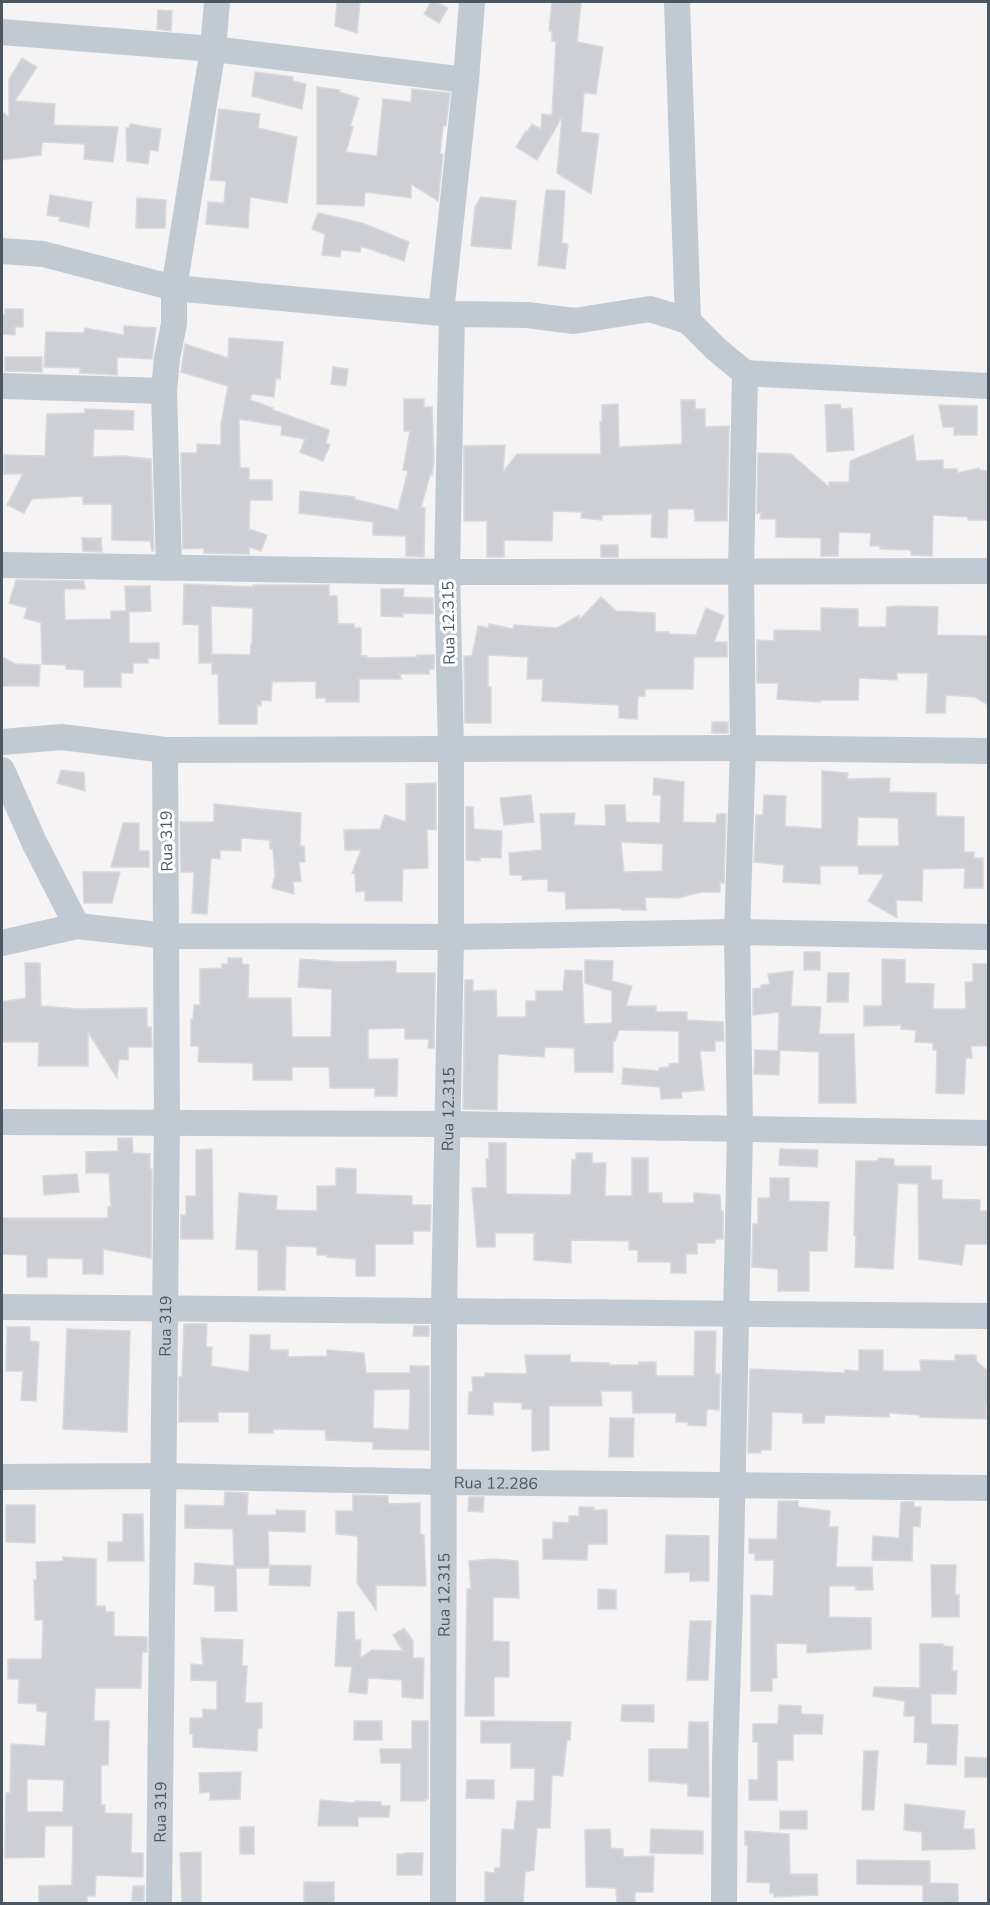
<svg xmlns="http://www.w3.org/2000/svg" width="990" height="1905" viewBox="0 0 990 1905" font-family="'Nunito Sans',sans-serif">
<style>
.building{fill:#cdcfd5;stroke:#d7d9de;stroke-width:1.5;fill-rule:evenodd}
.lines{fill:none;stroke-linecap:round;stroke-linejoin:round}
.minor{stroke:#c1cad2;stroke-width:26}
.labels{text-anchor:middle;stroke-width:6;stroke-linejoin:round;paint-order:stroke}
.street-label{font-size:16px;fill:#4a5661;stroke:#fff}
</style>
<rect width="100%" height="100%" fill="#f5f3f3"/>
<path class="building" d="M337 2H360L357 33 335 26Z
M431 2H436L448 8 439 23 424 14Z
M552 2H581L577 42 603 47 596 94 584 93 581 132 599 134 591 194 557 173 562 117 537 160 516 147 526 131 527 132 532 124 541 129 542 114 552 115 556 42 552 41V31H549Z
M158 10 172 11 171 31 157 29Z
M22 58 37 67 15 101 55 104 54 125 118 127 113 162 84 159 85 144 42 142 41 155 2 160V112L9 117V79Z
M255 72 293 77V81L306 84 302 109 252 96Z
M317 87 340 90 339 92 359 98 350 126 353 127 346 152 377 156 383 99 411 102 412 89 450 93 446 126H443L440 154H443L438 201 411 184V198L365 192 364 206 317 204Z
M219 109 260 114 258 128 297 137 287 203 250 197 248 228 206 224 208 202 224 203 226 181 210 180Z
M130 124 161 129 158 151 150 150 148 164 127 161 126 128H129Z
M546 190 565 191 562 243 568 244 565 269 538 265Z
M50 195 92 202 89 227 59 221 60 217 47 215Z
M481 197 516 201 511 249 471 246 475 207Z
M137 198 166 200 165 228H136Z
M318 213 362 223 409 242 404 261 361 246 360 252 341 250 340 257 322 255 325 234 312 229Z
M5 309H23V327H15V335L2 334V314H5Z
M124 326 156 328 152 359 117 357V375L80 373V368L44 367 46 332 84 333 85 328 124 335Z
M229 338 283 342 280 379 276 378 274 397 252 394 250 400 273 408V410L329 430 326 443 330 445 323 461 300 452 305 439 281 435 282 426 239 419 240 468H249V480H272V500H250L249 529 267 535 261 551 249 547V554L204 553V548L183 549 181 453H197V444L221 445V425L228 386 181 372 185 344 228 358Z
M5 357H42V372L5 371Z
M333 367 348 369 346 386 331 384Z
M404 399H424V407H432L434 460 432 475H430L421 507 425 508 424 557 406 556V536L373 535V522L299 513 300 491 355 497 354 499 398 510 408 471 403 470 410 431H404Z
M681 400H695V409H705V427L729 426 727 521H695L694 509H668L667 538 651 537 652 514 602 515V520L581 518 582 512 553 511 552 541 504 540V557H487V521H464V446L505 445 503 472 517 454H601L600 422H602V405L618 404 619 447 682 444Z
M840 404 841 409 852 408 854 450 827 452 825 405Z
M939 405 977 406V435H954V427H943Z
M85 409 134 411 133 430 94 429 93 457 124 456 151 459 154 551H152L150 541 112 540V504H83V496L32 499 24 513 7 505 23 474H4V455L45 456 47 414 85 413Z
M913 435 916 461 943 460V469H957V473L979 468 980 470 988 471V520H968V517L933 515 932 556 911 555V550L880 549V546H870L871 533 839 532 838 556H821V538L776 537V519H760L761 513H757L758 453 791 454 829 487V482H849L850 461Z
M82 538H101L102 552 83 551Z
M601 545H618V557H601Z
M16 580 84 581 85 589H64L65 620 111 619V611H126L125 586H150L151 611 129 612V643H159V659L148 658V663H133V673H121V687H84V670L66 669V665L42 664 41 623 24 618 27 608 9 603Z
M184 584 253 587V585H329V596H337L338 624H354V628H361V656H367V658L417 657V655H434V669H429V674H399L402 679H359V702H326V698H316V681L272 682 271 701 261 700V706L257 705V724H219L218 674H212V657V663H199V625L183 624ZM211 606 253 608 252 644H251L250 655 212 654V656Z
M381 589H404L403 597 433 598V614L403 613V617L381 616Z
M601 597 616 611 655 613V632H669V634L696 635 706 608 724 616 714 642H727V657H694L693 689H645V696H638L637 719 619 718V705L542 701 543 679H527L528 657 488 655V687H491V723H465L464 656H472L478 626 488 628 489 624 513 629 514 625 557 628 579 615V620Z
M899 606 938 607 937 635 988 636V705L975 697 946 695 945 713H926L928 673H897V680L859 678 858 700H820V702L777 699 778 683H757V640L774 641V630L821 631V608L858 609V627H886L887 607Z
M2 657 16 664 40 665 39 686H2Z
M712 722H728V733H712Z
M61 770 84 773 85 791 57 783Z
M822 771 848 773 847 779 890 778 889 792 936 793V816L964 817V852H974V858H983V888H964L965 868 923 869 922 901 896 900 897 918 868 901 884 874H859L858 866H820V884L783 882 784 865 754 862 756 815H763L764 795 786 796 785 826 822 829ZM858 817 898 818 899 846H857Z
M654 778 684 782 683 822 716 823 717 814H726L724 883H720V892H701L678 898 645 897 646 910H622V908L566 909 565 892 548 891V879L522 880V875H510L509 853 542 850 540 814 575 813 574 825 606 826 605 805H625L626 822 660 823 661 795H653ZM621 842 663 844 662 871 624 872Z
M436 783V830L427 829 428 868 403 869 402 901H365V891L356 892 355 874 352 873 361 850H345L344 830 380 829 385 815 406 822V784Z
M531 795 534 822 504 825 500 798Z
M214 804 301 813 300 846H304L305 862H299L301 881 293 882 294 894 272 888 275 876 273 849H270V840L241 838V851L220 850V859L211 858 207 914 192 913 194 872H181L180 822H214Z
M466 807H473L474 829 502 831 501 858 480 857V861L466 860Z
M123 823H139V851H149V867H111Z
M83 872H120L112 903H84Z
M804 952H820V970H804Z
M228 958H242V964L249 965 248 998H291L292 1037H331L332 989 298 987 300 959 341 962 396 961V973H435L434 1048H428L429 1039H405V1028L368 1029V1059H398L397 1096H375V1088H330L329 1067H292V1080H253V1063L198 1062 199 1046H191V1019H193L194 1005H200V969L222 968V964H228Z
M882 959 905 960V983L934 984 933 1009H966L965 982H973V964H988V1046H971L972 1058H966L964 1094 936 1093 937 1050H933V1043L915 1042 916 1030 901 1029V1025L864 1026V1006H882Z
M585 960 613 961 612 981 632 986 626 1006H656V1012H687V1020L723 1022 724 1041H715V1051H700L704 1090 681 1092 682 1098 661 1099 660 1087 622 1084 623 1068 659 1071V1068L669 1067V1064L679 1063V1031L619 1030 615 1041H613V1072H575L574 1048 545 1047 544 1057 498 1054 497 1110 463 1109 465 980H473V991L496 990 497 1017H526V1001H536V991H563L565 970 582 971 584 1024 612 1023V991L585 983Z
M25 963H40L41 1006 78 1009 147 1008V1027H151L152 1047H128V1060L119 1059 117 1078 88 1032V1066H38L39 1042H2V1002L26 998Z
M793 971 791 1006 821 1007 819 1034H854L856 1103H819V1052L778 1050 779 1012 753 1015V989L761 988V985L770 984 768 974Z
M828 973H849L848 1002H827Z
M755 1050 780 1051 779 1075 754 1074Z
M118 1138H132L133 1153 150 1154V1169H152L151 1258 103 1249V1274H83V1259L47 1258V1277H27V1255L2 1254V1218H108V1207H111L109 1173H86V1152L118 1151Z
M489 1143H506V1194L571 1195 572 1160H576V1153H592V1163H606L605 1196H632V1158H648V1193H662V1203H694V1193L720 1195 721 1211H723V1239H715V1243H697V1254H686V1273H671V1262H638V1250H629V1241L571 1240V1263L534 1260V1233H495V1247H477L472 1188H487L486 1159H489Z
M212 1149 213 1239H181V1215H186V1196H196V1150Z
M780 1149 818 1150 817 1167 779 1165Z
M878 1158 894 1159V1166H931V1180H942V1199L980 1200V1211H988V1244H965L962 1265 919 1259 918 1184 898 1183 893 1269 855 1267 856 1236 854 1235 856 1161H878Z
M336 1168 356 1169V1194L412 1196V1205H431L430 1231H413V1244H375V1276H356V1259L327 1257V1255H317V1247L286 1246 285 1290H258V1250L236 1249 239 1193 277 1196 276 1210 317 1211V1186H336Z
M77 1174 79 1192 44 1195 43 1176Z
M770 1178H789V1201L829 1202 827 1251H809V1291H778V1269L752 1267 753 1224H758V1198H770Z
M184 1324H207L206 1347H212L211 1366 249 1372 250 1335H270V1350H288V1357L327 1356V1350L364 1353 366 1373H410V1366H429V1450L373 1449V1442L326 1440 325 1430 273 1429V1433H249V1412H218V1422H179V1377H182ZM410 1389 409 1430 373 1428 374 1390Z
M414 1326H429V1336H413Z
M7 1327H30V1341L39 1342 36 1401 21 1400 23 1371H6Z
M67 1329 130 1331 127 1432 63 1429Z
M695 1331H716L715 1374H720L719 1410 707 1409 706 1426 688 1425V1422H676V1413H633L632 1391H601L602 1406H549V1450L532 1451V1409H522V1403L493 1402V1415L468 1414 469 1392H473L472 1377H485V1373L527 1374 525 1355H570V1362L609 1363V1365H639V1362H656V1376H694Z
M859 1350H883V1371H921L920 1360 955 1361V1355H976V1361L988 1371V1405H986V1419L920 1417V1415L889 1413V1417L825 1415 824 1423H803V1413L772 1412 771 1450H761V1453H748L750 1369 845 1373V1370L859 1371Z
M610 1418H634L633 1457H609Z
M225 1492 248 1493 247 1515H276V1510L305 1511V1532L268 1531 269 1568H236L237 1611H215V1586L194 1584 195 1563 234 1566 233 1529 185 1528V1505L224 1506Z
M353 1495 388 1496V1504L420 1503V1534L424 1535 426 1586 376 1585V1610L357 1583 358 1541 357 1536 336 1534V1511H353Z
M469 1497H484L483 1512 468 1511Z
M778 1501H798V1507L830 1511 829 1527H838L836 1567H872L873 1590H856V1586H829V1617L871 1618V1649L807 1653V1644L776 1643 777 1678H772V1691H751V1595L773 1596 774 1560H755V1554L749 1553V1539H777Z
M901 1502H914V1507H921L920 1527 913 1526 912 1561 872 1560 873 1536 899 1538Z
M6 1505H35V1543L6 1542Z
M579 1507H594V1510H607V1544H588L587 1560 543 1559V1539H553V1522L569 1523V1516H579Z
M123 1514H143L144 1561H108V1542H123Z
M666 1535 709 1536V1581H690V1572L665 1573Z
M63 1557 96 1559V1606H105L106 1612H114V1636L147 1637V1652H142L141 1688H95L94 1721H109L108 1765H101V1805H105V1813L132 1814 131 1853H143V1877L96 1875 95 1896H87V1904L39 1903V1886L72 1885 73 1826H45L44 1857 5 1858 6 1793H10L11 1744 45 1746 47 1712 37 1711V1704L18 1703 19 1679H8V1659H42L43 1620H35L34 1580H37L36 1562 63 1561ZM27 1779 64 1780 63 1812H27Z
M493 1559 518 1561 519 1598 493 1597V1641L509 1642V1677H494V1716H465L467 1589H471L469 1561Z
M270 1565 311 1566 310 1586 269 1585Z
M931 1565H956L955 1595H959V1617H932Z
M598 1589 616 1590V1609H598Z
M338 1612H354L355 1640H361L360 1658 372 1650 403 1651 393 1635 404 1628 413 1641V1658H424L423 1699 402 1697V1680L368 1678 367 1694 349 1692 352 1667 335 1666Z
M690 1621H711L708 1680H687Z
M201 1638 243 1640 242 1666H247L245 1703H262V1728H258L257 1751 193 1747V1734H190V1718H203V1709L217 1710V1681L191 1680V1664L203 1665Z
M920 1644H943V1646L953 1647 952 1671H957L956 1694H931V1724L958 1725 956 1765 927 1764 928 1743 914 1742 915 1716H904L905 1701 873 1696 874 1687 920 1688Z
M622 1705H654V1722L621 1721Z
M779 1705 801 1706V1714L823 1715 822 1734H793V1760H777V1800H749V1780H758V1742H753V1724H778Z
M354 1721H382V1740H354Z
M412 1721H428V1799H425V1801H401V1763H381L380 1749H412Z
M481 1721 571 1722 570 1740H567L563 1776 552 1775 550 1828H537L534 1870 525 1872 523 1904H485V1872L494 1873 495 1868H500L502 1829 514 1830 517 1801H534L535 1768H511V1743H481Z
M689 1722H708L709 1797 688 1796V1784L649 1781V1749H688Z
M864 1751H878L874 1810H862Z
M965 1757 988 1758V1777H965Z
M241 1772 240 1799 210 1800V1792L200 1793 199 1773Z
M467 1780H494V1799L466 1798Z
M320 1800 355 1803V1801L381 1802V1806H390L389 1817H358V1826H318Z
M905 1804 965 1811 963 1829H974L975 1849 922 1850V1832L904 1830Z
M780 1811H807V1829H780Z
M240 1827H254V1854H240Z
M610 1829 611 1848 623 1849V1857L654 1856 653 1892H635V1904H617L616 1888 586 1887 585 1830Z
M651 1829 703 1831V1854L650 1853Z
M745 1831 789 1834 790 1874H817L818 1895 774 1897V1893H770V1883L747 1882 748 1845H745Z
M201 1852V1904H182L180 1853Z
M404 1853H423L422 1875H397V1854H404Z
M857 1860 930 1861V1883L958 1884V1903L923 1902V1885L857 1884Z
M304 1882H334V1904H304Z
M133 1886H144V1901H132Z"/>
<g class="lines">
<g class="minor">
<path d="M677 2 688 321"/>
<path d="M2 32 213 49 466 80"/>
<path d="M2 251 43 254 174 288 452 314 527 315 574 321 650 309 688 321 716 349 745 373 988 386"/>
<path d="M441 312 466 80 472 2"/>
<path d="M2 386 164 391"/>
<path d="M2 565 447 572 988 571"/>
<path d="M169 567 164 391 167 358 174 324V288L213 49 217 2"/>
<path d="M2 742 62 737 165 750 743 748 988 751"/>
<path d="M2 770 34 842 77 926"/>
<path d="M2 943 77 926 167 936 451 937 737 932 988 937"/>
<path d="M2 1122 447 1124 988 1133"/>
<path d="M2 1307 988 1316"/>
<path id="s1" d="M2 1477 163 1476 444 1482 988 1488"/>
<path id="s2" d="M159 1904 167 1123 165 750"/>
<path id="s3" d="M443 1904 444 1309 451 937V750L447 572 452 314"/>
<path d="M724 1904 725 1759 730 1603 740 1130 737 932 743 748 741 570 745 373"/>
</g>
</g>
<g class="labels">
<g class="street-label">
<text transform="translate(448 623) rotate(-91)" y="6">Rua 12.315</text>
<text transform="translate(166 841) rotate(-91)" y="6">Rua 319</text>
<text dy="6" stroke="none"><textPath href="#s3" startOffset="795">Rua 12.315</textPath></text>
<text dy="6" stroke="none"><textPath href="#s2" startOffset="578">Rua 319</textPath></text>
<text dy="6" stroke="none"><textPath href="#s1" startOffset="494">Rua 12.286</textPath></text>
<text dy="6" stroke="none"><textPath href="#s3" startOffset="309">Rua 12.315</textPath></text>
<text dy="6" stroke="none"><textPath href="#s2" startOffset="92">Rua 319</textPath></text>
</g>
</g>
<rect width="990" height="1905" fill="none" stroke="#4a5661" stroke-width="6"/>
</svg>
